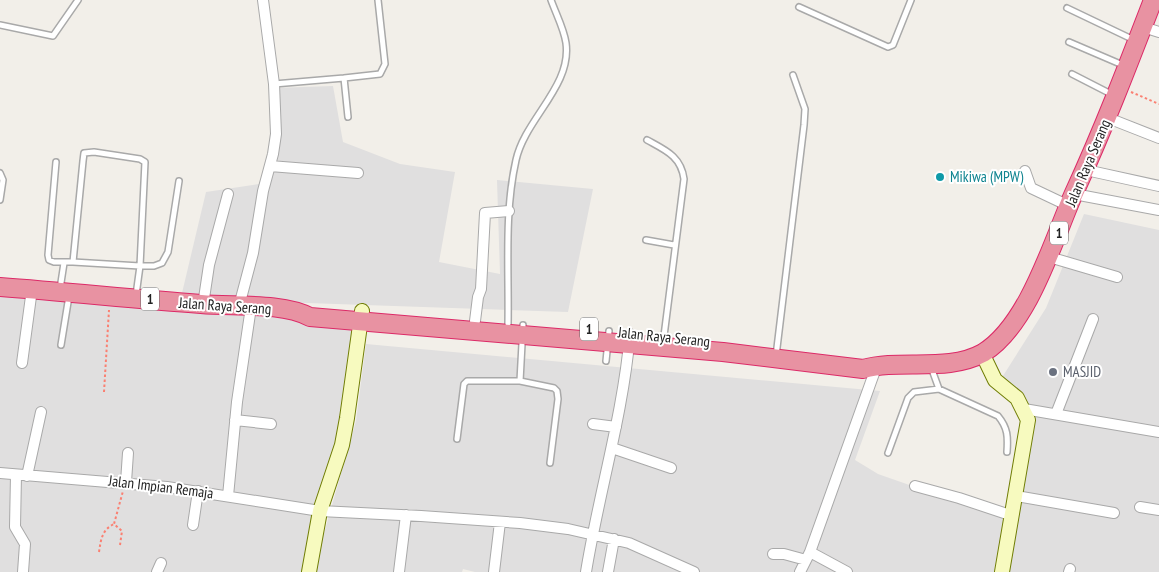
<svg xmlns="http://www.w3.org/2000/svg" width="1159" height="572" viewBox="0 0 1159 572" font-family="'PT Sans Narrow',sans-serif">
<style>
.residential{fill:#e0dfdf}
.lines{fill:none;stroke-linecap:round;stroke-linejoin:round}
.lane-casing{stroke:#a9a9a9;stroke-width:8}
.street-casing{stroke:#a9a9a9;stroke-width:12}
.secondary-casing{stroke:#707d05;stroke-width:16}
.highway-casing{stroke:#dc2a67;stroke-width:20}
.path{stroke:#fa8072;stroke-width:2;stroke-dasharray:2.5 2.5;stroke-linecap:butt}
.lane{stroke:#fff;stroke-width:5}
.street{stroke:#fff;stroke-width:10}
.secondary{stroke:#f7fabf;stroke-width:14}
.highway{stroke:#e892a2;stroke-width:18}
.culture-dot{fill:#0f9aa8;stroke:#fff;stroke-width:2}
.worship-dot{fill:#6b7280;stroke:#fff;stroke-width:2}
.labels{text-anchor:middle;stroke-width:4;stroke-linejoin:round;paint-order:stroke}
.shield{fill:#fff;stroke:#646464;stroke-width:1}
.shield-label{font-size:14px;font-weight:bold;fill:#222}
.street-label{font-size:15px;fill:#222;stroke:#fff}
.culture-label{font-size:15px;fill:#0d838f;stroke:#fff;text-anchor:start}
.worship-label{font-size:15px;fill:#5b616d;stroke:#fff;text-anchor:start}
</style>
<rect width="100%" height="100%" fill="#f2efe9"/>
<path class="residential" d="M333 86 343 142 400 164 455 172 439 262 500 274 497 180 593 189 568 312 278 302 182 293 206 192 259 184 281 132 274 88Z
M1084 214 1159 230V572H475L463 569 462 572H313L356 421 366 344 880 391 855 460 878 474 1012 521 1033 423 1001 379 1046 308Z
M0 291 359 325 339 455 304 572H0Z"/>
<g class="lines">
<g class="lane-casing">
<path id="lane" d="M799 7 888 47 893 45 911 0
M1067 8 1134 40
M0 25 53 36 78 0
M1069 42 1125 66
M1072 74 1113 95
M344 78 380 74 385 64 378 0
M274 84 344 78 348 117
M647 140C665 150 681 156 684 179L664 336
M94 152 140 159 145 162 140 266 73 262 83 161 84 153Z
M56 162 48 255 49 260 54 262H73
M0 173 3 180 0 200
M646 240 674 245
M60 289 64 263
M136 295 140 266H154L162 263 168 252 179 181
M508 324C509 270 504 213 516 160 525 119 572 86 566 43 564 29 556 14 551 0
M61 345 69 296
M776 356 804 125 805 109 793 75
M606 361 609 331
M931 367 939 389 998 416C1008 428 1008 437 1007 452
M520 381 554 388 557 391 558 399 550 463
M457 439 464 384 467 381H520L523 325
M888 453 908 398 914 392 939 389"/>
</g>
<g class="street-casing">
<path id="street" d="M1143 27 1159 32
M1108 118 1159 138
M270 166 358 173
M1086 170 1159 186
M1025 171 1031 188 1069 206
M1074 194 1159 210
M1049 257 1117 277
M203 305 209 265 228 194
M239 306 253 253 263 191 273 154 276 134 274 84 263 0
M475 321 478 297 481 289 485 213 509 211
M22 363 32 289
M1024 409 1159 432
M1056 414 1093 319
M235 420 271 424
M593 424 616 427
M612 448 671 468
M0 473 167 487 320 511 421 516 520 523 568 529 629 543 694 572
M16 475 15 527 25 544 23 572
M27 476 41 412
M126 482 128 453
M915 486 959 498 1013 516
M228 496 237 402 251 307
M1016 496 1114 513
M1140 507 1159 510
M193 525 198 491
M810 552 847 572
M773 554H784L806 560
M157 572 161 563
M399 572 406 515
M494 572 500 522
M586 572C599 492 623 415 630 334
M608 572 614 539
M800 572 810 552 877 365
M1069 572 1070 569"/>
</g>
<g class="secondary-casing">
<path id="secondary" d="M982 353 995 380 1017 398 1028 420 1002 572
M309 572 320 511 342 445 347 418 362 311"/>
</g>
<g class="highway-casing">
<path id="highway" d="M0 287C67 292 134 299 201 304 233 307 282 302 310 317L723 352 863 369C901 358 947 373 983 353 1029 325 1053 240 1074 193 1103 130 1128 65 1153 0"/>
</g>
<path class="path" d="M1131 92 1159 104
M104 392 109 310
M120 545 122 531 114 524 123 491
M99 552C101 539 102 530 114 524"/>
<use href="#lane" class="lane"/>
<use href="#street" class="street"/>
<use href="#secondary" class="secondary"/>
<use href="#highway" class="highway"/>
</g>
<circle class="culture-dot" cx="940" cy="177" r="5"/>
<circle class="worship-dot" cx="1053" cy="372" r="5"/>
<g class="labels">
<g class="shield">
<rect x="1050" y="221.5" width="18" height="23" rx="4"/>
<rect x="141" y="287.5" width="18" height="23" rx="4"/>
<rect x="580" y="317.5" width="18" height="23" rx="4"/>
</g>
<g class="shield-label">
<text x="1059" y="238">1</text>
<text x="150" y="304">1</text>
<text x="589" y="334">1</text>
</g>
<g class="street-label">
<text transform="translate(1088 163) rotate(-67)" y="5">Jalan Raya Serang</text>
<text transform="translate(225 306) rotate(4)" y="5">Jalan Raya Serang</text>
<text transform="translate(664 337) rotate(6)" y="5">Jalan Raya Serang</text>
<text transform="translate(161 487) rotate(7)" y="5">Jalan Impian Remaja</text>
</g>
<g class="culture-label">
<text x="950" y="182">Mikiwa (MPW)</text>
</g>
<g class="worship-label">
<text x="1063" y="377">MASJID</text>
</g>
</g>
</svg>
